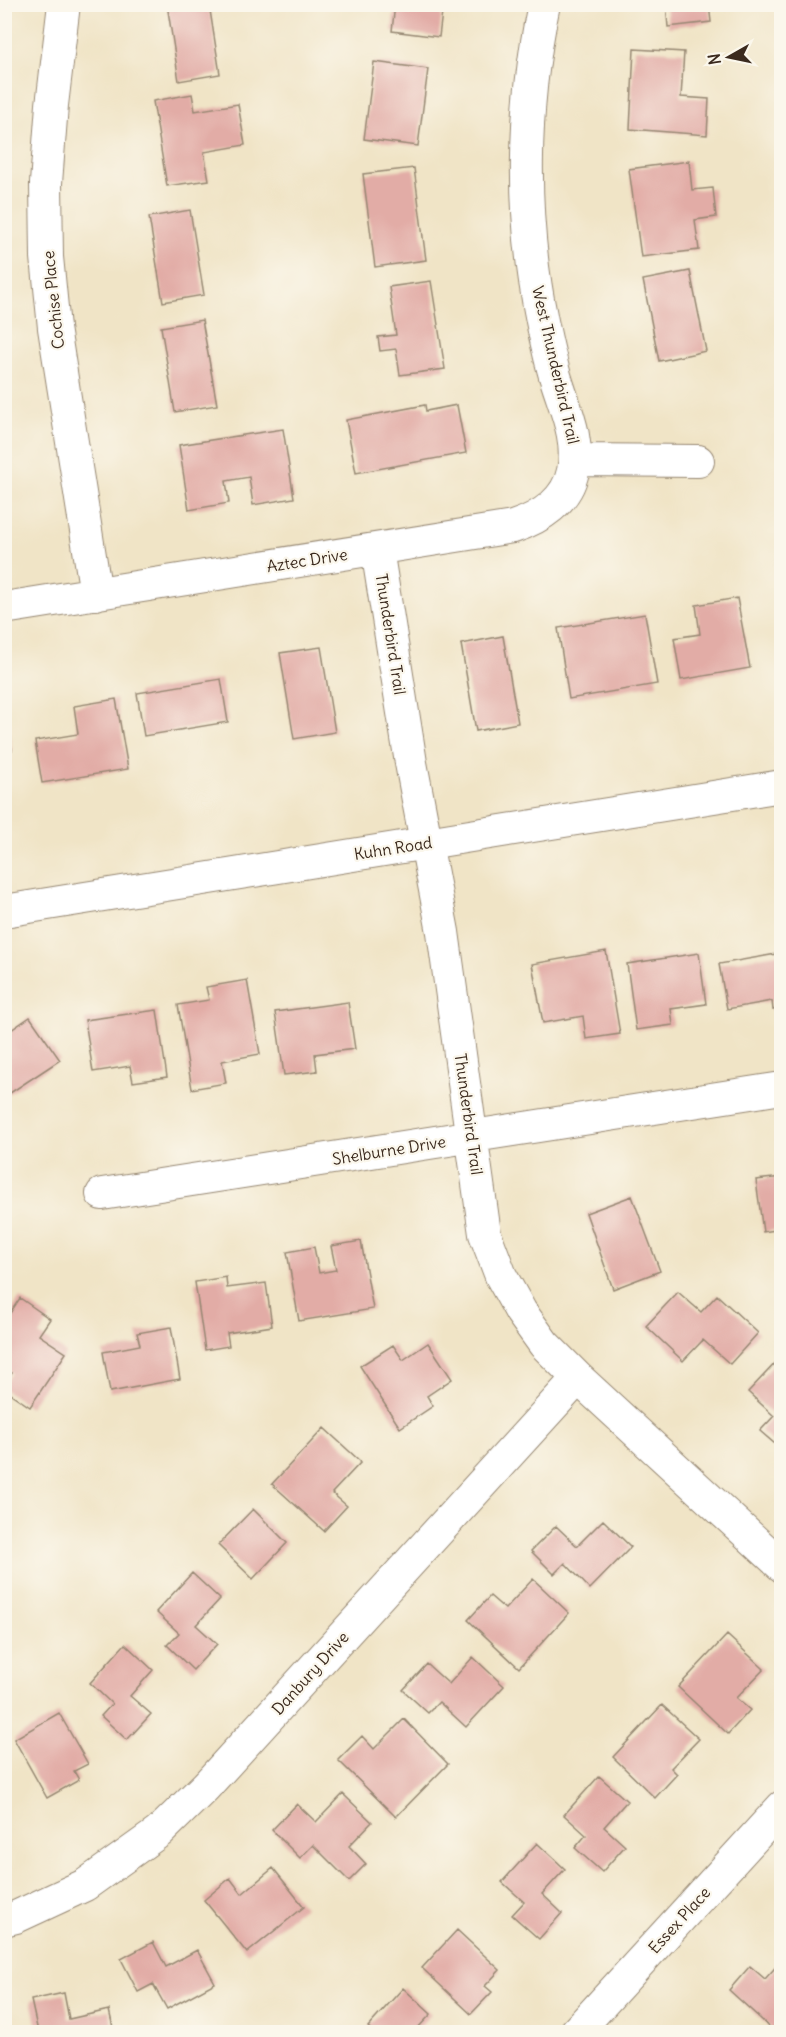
<svg xmlns="http://www.w3.org/2000/svg" width="786" height="2037" viewBox="0 0 786 2037" font-family="Delius,sans-serif">
<style>
.building{fill:#e2aca6}
.lines{fill:none;stroke-linecap:round;stroke-linejoin:round}
.minor-casing{stroke:#968772;stroke-width:34}
.minor{stroke:#fff;stroke-width:32}
.labels{text-anchor:middle;stroke-width:4.5;stroke-linejoin:round;paint-order:stroke}
.street-label{font-size:16px;fill:#3b2a1e;stroke:#fbf7ec}
</style>
<rect width="100%" height="100%" fill="#fbf7ec"/>
<filter id="ink" filterUnits="userSpaceOnUse"><feTurbulence type="fractalNoise" baseFrequency=".0167" numOctaves="2"/><feDisplacementMap in="SourceGraphic" scale="12" xChannelSelector="R" yChannelSelector="G"/><feConvolveMatrix kernelMatrix="1 2 1 2 8 2 1 2 1" color-interpolation-filters="sRGB"/></filter>
<filter id="wash" filterUnits="userSpaceOnUse"><feTurbulence type="fractalNoise" baseFrequency=".008" numOctaves="4" result="noise"/><feDisplacementMap in="SourceGraphic" scale="24" xChannelSelector="R" yChannelSelector="G"/><feGaussianBlur stdDeviation="1.35" result="paint"/><feColorMatrix in="noise" values="0 0 0 0 0 0 0 0 0 0 0 0 0 0 0 0 0 1.4 0 .05"/><feComposite in="paint" operator="in"/></filter>
<g filter="url(#wash)">
<rect width="100%" height="100%" fill="#f0e4c6"/>
<g id="blocks">
<path class="building" d="M167 4H209L220 74 179 81Z
M395 4H443L439 37 392 31Z
M666 4H709L711 22 668 27Z
M634 49 684 52 681 97 709 99 707 135 630 129Z
M374 62 428 69 418 146 364 139Z
M192 94 195 111 238 104 245 145 204 152 209 180 167 186 153 101Z
M689 161 692 190 713 188 716 217 695 220 699 250 641 257 629 169Z
M414 168 426 260 375 267 363 174Z
M190 210 204 295 163 302 149 217Z
M690 271 706 351 659 361 643 280Z
M431 281 445 369 400 375 396 349 380 351 378 337 396 335 389 287Z
M202 320 217 405 175 412 161 327Z
M425 405 426 411 457 405 466 453 356 473 346 420Z
M283 429 294 498 253 505 249 477 226 481 229 503 189 510 179 445Z
M737 598 750 668 681 680 674 638 700 634 696 605Z
M645 614 657 684 569 699 558 628Z
M503 636 518 723 476 731 461 644Z
M321 647 335 732 294 739 280 653Z
M221 679 228 722 144 736 137 693Z
M116 699 128 769 42 783 35 741 78 734 74 706Z
M4 709 12 750 4 752Z
M606 951 620 1034 586 1039 583 1016 543 1023 532 964Z
M699 953 706 1004 671 1009 673 1025 636 1030 627 964Z
M782 953V1008L773 1010 772 1001 727 1009 719 964Z
M247 980 260 1054 222 1061 226 1083 192 1089 178 1005 209 1000 206 987Z
M348 1002 355 1049 315 1054 317 1071 284 1075 275 1012Z
M157 1010 167 1077 133 1082 130 1066 93 1072 85 1020Z
M30 1017 60 1060 4 1097V1035Z
M782 1177V1229L763 1232 756 1180Z
M632 1196 660 1271 613 1289 586 1213Z
M361 1241 373 1309 299 1321 287 1252 314 1247 319 1273 336 1270 331 1246Z
M226 1277 227 1288 266 1283 272 1326 227 1333 229 1346 205 1350 195 1282Z
M678 1292 701 1312 717 1295 758 1333 730 1364 703 1340 683 1361 646 1326Z
M20 1298 50 1319 39 1335 66 1353 30 1407 4 1389V1384L12 1373 4 1368V1322Z
M171 1327 180 1379 110 1392 103 1352 140 1345 137 1333Z
M428 1343 452 1379 427 1396 433 1406 400 1428 360 1366 393 1345 403 1360Z
M782 1356V1450L760 1431 774 1416 748 1392Z
M324 1428 361 1462 332 1493 347 1506 324 1531 272 1484Z
M253 1509 287 1543 253 1579 218 1545Z
M603 1520 631 1547 590 1589 565 1563 554 1574 531 1551 556 1526 577 1546Z
M192 1573 220 1599 196 1625 217 1644 193 1670 167 1645 179 1633 156 1612Z
M533 1579 569 1613 519 1668 468 1620 490 1596 505 1609Z
M727 1635 764 1669 736 1698 750 1710 728 1734 678 1687Z
M125 1644 153 1670 130 1696 151 1714 127 1740 101 1716 112 1704 90 1683Z
M473 1657 504 1686 466 1727 439 1702 428 1713 403 1690 427 1664 449 1684Z
M662 1705 699 1739 671 1768 677 1774 655 1798 613 1757Z
M59 1713 88 1764 74 1771 79 1780 47 1798 14 1739Z
M404 1719 448 1764 396 1817 338 1760 362 1736 374 1749Z
M599 1776 627 1801 604 1827 625 1846 602 1872 575 1848 586 1835 564 1815Z
M343 1794 372 1822 349 1846 366 1864 349 1881 313 1845 300 1858 272 1830 297 1804 316 1822Z
M537 1843 565 1869 542 1894 562 1913 539 1939 512 1915 524 1902 502 1882Z
M273 1868 304 1907 247 1953 204 1900 230 1878 242 1894Z
M457 1930 500 1970 485 1986 492 1992 471 2014 422 1968Z
M153 1942 166 1967 197 1950 215 1983 167 2009 153 1984 138 1992 121 1959Z
M782 1960V2032H775L729 1990 750 1966 765 1979Z
M403 1988 431 2014 414 2032H374L368 2027Z
M64 1993 69 2019 109 2010 114 2032H57L56 2028 38 2032 31 2000Z"/>
</g>
</g>
<g filter="url(#ink)">
<use href="#blocks" fill-opacity="0" stroke="#968772" stroke-width="1.5"/>
<g class="lines">
<g class="minor-casing">
<path id="minor" d="M64 4 52 105 46 183 47 257 54 328 96 594
M575 460 698 461
M377 549 411 763 443 932 485 1234 501 1276 521 1312 544 1344 578 1378 782 1566
M4 608 513 527C540 518 567 501 573 471 580 439 565 409 556 379 550 360 546 340 542 321 521 218 522 108 544 4
M4 911 782 786
M102 1194 782 1088
M4 1920 16 1917 85 1885 159 1832 206 1786 578 1378
M576 2032 782 1807"/>
</g>
<use href="#minor" class="minor"/>
</g>
</g>
<g class="labels">
<g class="street-label">
<text transform="translate(53 300) rotate(-96)" y="6">Cochise Place</text>
<text transform="translate(556 365) rotate(77)" y="6">West Thunderbird Trail</text>
<text transform="translate(307 560) rotate(-9)" y="6">Aztec Drive</text>
<text transform="translate(391 634) rotate(81)" y="6">Thunderbird Trail</text>
<text transform="translate(393 848) rotate(-9)" y="6">Kuhn Road</text>
<text transform="translate(469 1114) rotate(82)" y="6">Thunderbird Trail</text>
<text transform="translate(389 1150) rotate(-9)" y="6">Shelburne Drive</text>
<text transform="translate(310 1673) rotate(-48)" y="6">Danbury Drive</text>
<text transform="translate(679 1920) rotate(-48)" y="6">Essex Place</text>
</g>
</g>
<rect width="786" height="2037" fill="none" stroke="#fbf7ec" stroke-width="24"/>
<g transform="translate(729 57) rotate(261)" stroke="#fbf7ec" stroke-width="4.5" paint-order="stroke">
<path d="M0-4.5L10 22L0 15L-10 22Z" fill="#3b2a1e"/>
<text y="-9" font-size="16" font-weight="bold" text-anchor="middle" fill="#3b2a1e">N</text>
</g>
</svg>
